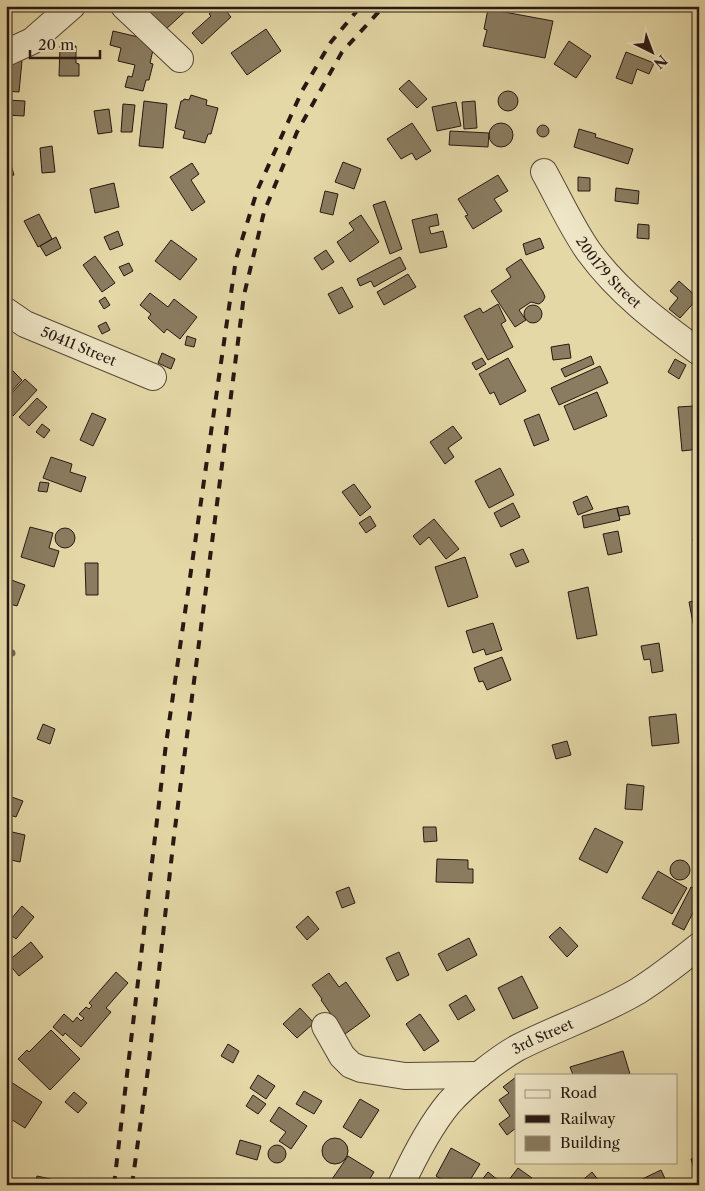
<svg xmlns="http://www.w3.org/2000/svg" width="705" height="1191" viewBox="0 0 705 1191" font-family="'Libre Caslon Text',serif">
<style>
.lines{fill:none;stroke-linecap:round;stroke-linejoin:round}
.stream{stroke:#72644e;stroke-width:7}
.building{fill:#8a7c60;stroke:#271813}
.street-casing{stroke:#564838;stroke-width:28}
.street{stroke:#eee6c6;stroke-width:26}
.rail{stroke:#271813;stroke-width:4;stroke-dasharray:9 9;stroke-linecap:butt}
.labels{text-anchor:middle;stroke-width:5;stroke-linejoin:round;paint-order:stroke}
.street-label{font-size:14px;fill:#271813;stroke:#eee6c6}
</style>
<rect width="100%" height="100%" fill="#e5d8a7"/>
<filter id="stains"><feTurbulence type="fractalNoise" baseFrequency=".004" numOctaves="4"/><feColorMatrix values="0 0 0 0 .2 0 0 0 0 .09 0 0 0 0 .02 0 0 0 .5 -.17"/></filter>
<radialGradient id="worn" r=".72"><stop offset=".6" stop-color="#630" stop-opacity="0"/><stop offset="1" stop-color="#630" stop-opacity=".3"/></radialGradient>
<g class="lines">
<path class="stream" d="M6 654 12 653"/>
</g>
<path class="building" d="M147 6H191L165 30 145 9Z
M218 6H222L231 17 202 44 192 33 211 16 209 14Z
M488 9 553 21 545 58 483 46 487 30 484 29Z
M266 29 281 51 247 75 231 53Z
M113 31 155 41 150 63 153 64 149 80H146L143 91 125 87 128 76 132 77 135 65 118 61 121 48 110 45Z
M569 41 591 56 576 78 554 64Z
M60 46H76V63L79 64V76H59Z
M626 52 654 63 649 74 637 69 632 84 616 78Z
M6 59 22 61 19 92 6 91Z
M409 80 427 99 417 108 399 89Z
M498 101a10 10 0 1 1 20 0a10 10 0 1 1-20 0Z
M191 95 207 100 206 105 218 108 211 134H208L205 143 183 138 185 131 175 128 181 101H183L184 99 189 100Z
M6 100 25 101 24 116 6 115Z
M144 101 167 104 163 148 139 146Z
M475 101 477 128 464 129 462 102Z
M456 102 461 126 437 131 432 107Z
M123 104 135 105 132 132H121Z
M109 109 112 132 98 134 94 111Z
M489 135a12 12 0 1 1 24 0a12 12 0 1 1-24 0Z
M412 123 431 151 416 160 412 153 401 159 387 139Z
M537 131a6 6 0 1 1 12 0a6 6 0 1 1-12 0Z
M579 129 596 134 595 137 633 149 628 164 574 147Z
M450 131 489 133 488 147 449 145Z
M52 146 55 172 42 173 40 148Z
M343 162 361 169 354 189 335 182Z
M192 163 199 174 191 180 205 202 192 211 170 177Z
M11 165 14 175 6 177V166Z
M498 175 508 191 494 199 502 211 473 229 465 216 468 215 458 199Z
M578 177 590 178V191H578Z
M114 183 119 207 95 213 90 189Z
M616 188 639 191 638 204 615 201Z
M325 191 338 194 333 215 320 212Z
M385 201 402 249 390 254 373 205Z
M39 214 52 239 38 247 24 221Z
M437 214 439 225 429 227 431 234 443 231 447 247 420 253 412 220Z
M361 215 379 242 350 262 337 242 354 230 349 223Z
M638 224 649 225V239L637 238Z
M118 231 123 245 110 250 104 237Z
M56 237 61 248 46 256 40 246Z
M540 238 544 248 526 255 523 244Z
M171 240 197 259 180 280 155 261Z
M326 250 334 262 322 270 314 258Z
M95 256 115 283 102 292 83 265Z
M400 257 406 269 374 287 371 281 360 286 357 279Z
M521 259 543 292 545 297 543 301 539 304 531 302 519 310 526 320 515 327 491 291 511 277 506 269Z
M129 263 133 271 124 276 119 267Z
M408 274 416 287 384 305 377 292Z
M679 281 698 298 680 318 669 309 678 298 670 291Z
M342 287 353 307 339 314 328 294Z
M150 293 168 307 174 299 197 317 180 339 167 329 164 333 148 318 151 314 140 305Z
M105 297 110 305 104 309 99 301Z
M498 304 506 321 501 324 513 347 488 360 464 316 480 308 483 313Z
M524 314a9 9 0 1 1 18 0a9 9 0 1 1-18 0Z
M106 322 110 330 102 334 98 326Z
M187 336 196 339 194 347 185 345Z
M569 344 571 358 553 360 551 347Z
M162 353 175 359 171 369 158 363Z
M591 356 594 364 565 377 561 369Z
M482 358 486 364 476 370 472 363Z
M508 358 526 391 500 405 494 392 490 394 479 374Z
M675 359 686 365 679 379 668 372Z
M6 364 22 380 6 397Z
M600 366 608 383 559 405 551 388Z
M25 379 37 390 13 416 6 410V399Z
M597 392 607 416 574 430 564 406Z
M37 398 47 407 29 426 19 417Z
M694 406 695 415 699 414V449L682 451 678 407Z
M92 413 106 419 93 446 80 440Z
M539 414 549 440 534 446 524 420Z
M42 424 50 430 44 438 36 432Z
M453 426 462 438 448 448 454 457 445 464 430 442Z
M51 457 72 464 70 472 86 477 81 492 43 478Z
M500 468 514 495 489 508 475 481Z
M40 482 49 483 47 492 38 491Z
M354 484 371 507 360 516 342 492Z
M587 496 593 509 578 515 573 502Z
M513 503 520 517 501 527 494 513Z
M628 506 630 514 619 516 617 508Z
M617 508 620 520 584 528 582 516Z
M370 516 376 526 366 533 359 523Z
M434 519 459 549 446 559 429 537 420 545 413 536Z
M30 527 53 533 49 548 59 551 54 567 21 557Z
M55 538a10 10 0 1 1 20 0a10 10 0 1 1-20 0Z
M618 531 622 552 608 555 603 534Z
M699 538V552L695 553 693 539Z
M523 549 529 562 516 567 510 554Z
M465 557 478 597 448 607 435 567Z
M85 563H98V595H86Z
M6 578 25 585 17 606 6 603Z
M588 587 597 635 577 639 568 592Z
M699 600V649H698L689 602Z
M493 623 502 650 486 655 484 649 473 653 466 631Z
M659 643 663 671 652 673 650 659 644 660 641 646Z
M502 657 511 680 487 690 483 681 479 682 474 668Z
M676 714 679 743 652 746 649 717Z
M43 724 55 729 50 744 37 739Z
M567 741 571 755 556 759 552 745Z
M627 784 644 786 642 810 625 809Z
M6 795 23 801 16 817 6 814Z
M423 827H436L437 841 424 842Z
M595 828 623 842 607 873 579 859Z
M8 831 25 835 20 862 6 859Z
M437 859 468 860V869H473V883L436 882Z
M670 870a10 10 0 1 1 20 0a10 10 0 1 1-20 0Z
M658 871 687 888 672 914 642 898Z
M349 887 355 903 342 908 336 892Z
M691 887 699 890V901L684 930 672 924Z
M22 906 34 917 16 939 6 931V925Z
M308 916 319 929 307 940 296 927Z
M560 927 578 946 567 957 549 937Z
M469 938 477 955 447 971 438 954Z
M31 942 43 957 19 976 7 962Z
M399 952 409 975 397 981 386 958Z
M116 972 128 983 106 1008 111 1012 81 1047 65 1033 63 1036 53 1027 64 1014 73 1022 77 1017 81 1021 84 1018 79 1014 86 1007 89 1009 92 1006 89 1003Z
M329 973 339 987 346 982 370 1016 345 1034 321 1000 322 999 312 985Z
M522 976 538 1008 513 1019 498 988Z
M466 995 475 1010 458 1020 449 1005Z
M300 1008 314 1023 297 1038 283 1024Z
M420 1014 439 1041 424 1051 406 1024Z
M51 1030 80 1059 50 1090 18 1059 27 1050 29 1052Z
M228 1044 239 1051 233 1063 221 1056Z
M623 1051 630 1074 573 1075 570 1067Z
M258 1075 275 1086 266 1099 250 1088Z
M516 1077V1128L507 1135 499 1124 510 1116 499 1100 509 1093 503 1087Z
M11 1082 42 1102 25 1128 6 1116V1089Z
M304 1091 322 1101 314 1114 296 1104Z
M74 1092 87 1103 78 1113 65 1102Z
M253 1095 266 1104 258 1114 246 1106Z
M360 1099 379 1110 361 1138 343 1127Z
M279 1107 307 1126 291 1149 279 1141 286 1132 270 1121Z
M322 1151a13 13 0 1 1 26 0a13 13 0 1 1-26 0Z
M240 1140 261 1146 257 1160 236 1154Z
M268 1154a9 9 0 1 1 18 0a9 9 0 1 1-18 0Z
M451 1148 480 1164 467 1185H451L436 1176Z
M348 1156 374 1172 366 1185H334L330 1182Z
M699 1157V1171L695 1172 691 1159Z
M518 1168 532 1178 527 1185H505Z
M661 1170 668 1185H635L634 1183Z
M488 1172 504 1185H478Z
M592 1172 599 1181 594 1185H577Z
M37 1176 55 1180 54 1185H35Z"/>
<g class="lines">
<g class="street-casing">
<g id="street">
<path d="M124 6 180 59"/>
<path d="M6 53 32 41 72 6"/>
<path id="s1" d="M544 172C558 197 572 228 589 252 619 293 658 322 699 352"/>
<path id="s2" d="M6 311 25 324 153 377"/>
<path d="M325 1026 342 1056 351 1065 361 1069 405 1076 479 1075"/>
<path id="s3" d="M401 1185C414 1157 429 1127 449 1103 465 1085 496 1060 517 1048 556 1028 599 1014 638 991 659 978 679 962 699 946"/>
</g>
</g>
<use href="#street" class="street"/>
<path class="rail" d="M114 1185 166 744 236 259 257 191 302 91 331 42 361 6
M132 1185 148 1069 174 836 244 295 264 212 297 132 342 52 384 6"/>
</g>
<g class="labels">
<g class="street-label">
<text dy="5" stroke="none"><textPath href="#s1" startOffset="120">200179 Street</textPath></text>
<text dy="5" stroke="none"><textPath href="#s2" startOffset="81">50411 Street</textPath></text>
<text dy="5" stroke="none"><textPath href="#s3" startOffset="211">3rd Street</textPath></text>
</g>
</g>
<rect width="705" height="1191" fill="none" stroke="#e5d8a7" stroke-width="25"/>
<rect x="8" y="8" width="690" height="1176" fill="none" stroke="#271813" stroke-width="2.5"/>
<rect x="12" y="12" width="680" height="1166" fill="none" stroke="#271813"/>
<rect x="515" y="1074" width="162" height="90" fill="#eee6c6" stroke="#9e947e"/>
<rect x="525" y="1090" width="25" height="8" fill="#eee6c6" stroke="#9e947e"/>
<text x="560" y="1098" font-size="15" fill="#271813">Road</text>
<rect x="525" y="1115" width="25" height="8" fill="#271813" stroke="#9e947e"/>
<text x="560" y="1124" font-size="15" fill="#271813">Railway</text>
<rect x="525" y="1136" width="25" height="15" fill="#8a7c60" stroke="#9e947e"/>
<text x="560" y="1148" font-size="15" fill="#271813">Building</text>
<g transform="translate(652 52) rotate(138)" stroke="#eee6c6" stroke-width="4" paint-order="stroke">
<path d="M0-4L9 19L0 12L-9 19Z" fill="#271813"/>
<text y="-8" font-size="14" font-weight="bold" text-anchor="middle" fill="#271813">N</text>
</g>
<path d="M30 50v8h70v-8" fill="none" stroke="#271813" stroke-width="2.5"/>
<text x="38" y="50" font-size="15" fill="#271813" stroke="#eee6c6" stroke-width="4" paint-order="stroke">20 m</text>
<rect width="100%" height="100%" filter="url(#stains)"/>
<rect width="100%" height="100%" fill="url(#worn)"/>
</svg>
